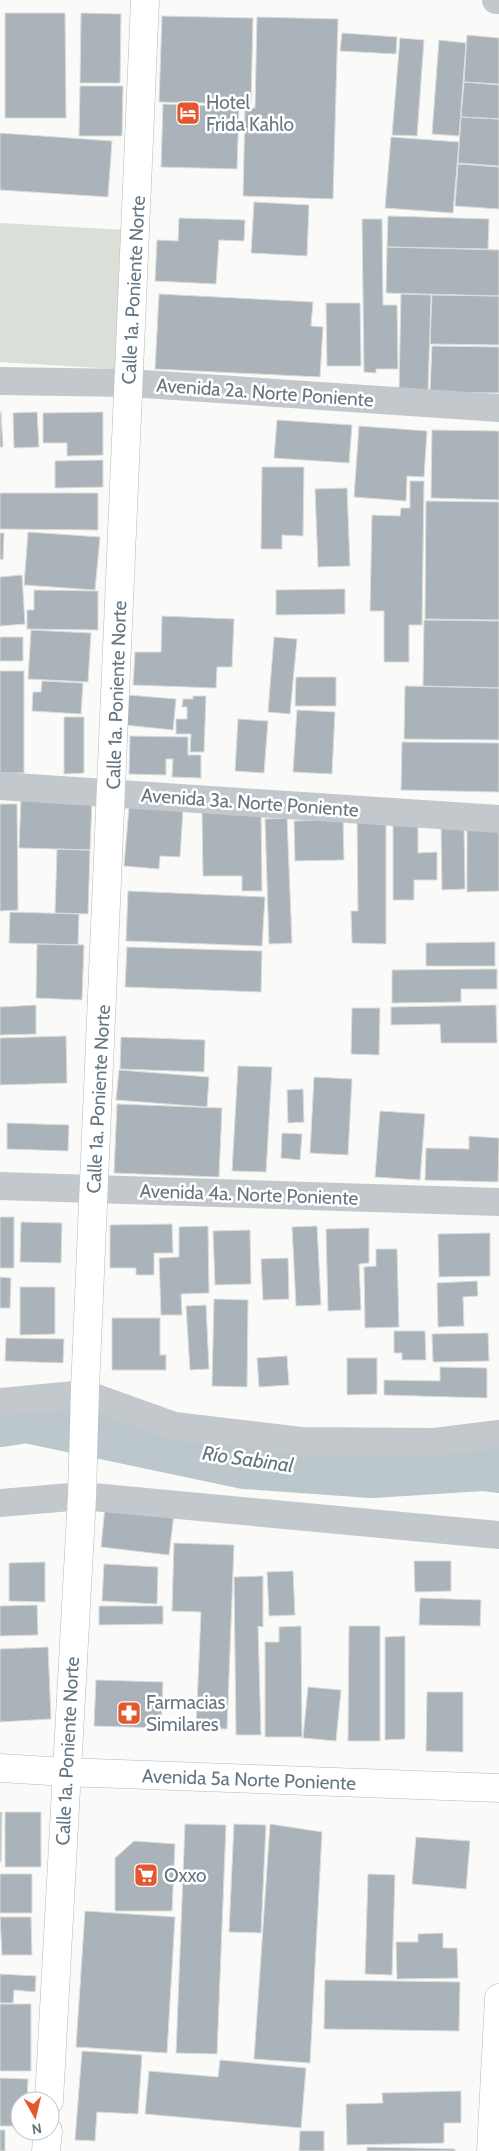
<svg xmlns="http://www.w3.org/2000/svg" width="499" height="2151" viewBox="0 0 499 2151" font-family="Cabin,sans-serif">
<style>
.green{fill:#dadfd7}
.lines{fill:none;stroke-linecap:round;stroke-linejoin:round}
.river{stroke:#bbc7cb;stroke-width:54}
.building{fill:#aab3b9;stroke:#dcdcda}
.secondary-casing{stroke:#b3babf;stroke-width:29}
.street{stroke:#c3c8cc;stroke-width:28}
.secondary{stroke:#fff;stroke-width:28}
.labels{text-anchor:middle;stroke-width:5;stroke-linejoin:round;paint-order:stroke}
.poi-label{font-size:19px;fill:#657683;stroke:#fff;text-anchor:start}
.street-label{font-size:19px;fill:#657683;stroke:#fff}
.water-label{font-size:20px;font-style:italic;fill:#60757c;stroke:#fff}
</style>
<rect width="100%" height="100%" fill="#fafaf8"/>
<path class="green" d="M0 223 125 230 116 369 0 362Z"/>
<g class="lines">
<path class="river" d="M0 1420 27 1416 245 1462 372 1471 482 1464 499 1466"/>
</g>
<path class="building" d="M5 13H65L66 118H5Z
M81 13 121 14 120 83H80Z
M162 16 253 18 251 104 159 102Z
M257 17 338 19 333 199 243 196 245 108H255Z
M342 33 397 37 396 54 340 51Z
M467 35 499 38V84L464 82Z
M400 38 424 40 417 136 392 135Z
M439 40 466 43 459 136 432 134Z
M464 82 499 85V119L461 117Z
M80 86H123L122 136H79Z
M163 104 239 107 237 169 161 167Z
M461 117 499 119V166L458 163Z
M0 133 112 141 108 197 0 190Z
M391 137 459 142 453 213 385 208Z
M458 164 499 167V209L455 206Z
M254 202 309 205 307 256 251 253Z
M388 216 489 219 488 249 387 247Z
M179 218 245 220 244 241 219 240 216 284 155 281 157 240 178 241Z
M362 219H382L383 305H397L398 369H376V373L364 372Z
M387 247 499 250V296L386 293Z
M159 294 313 302 311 326 323 327 320 377 155 369Z
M401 294 431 295 428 391 399 390Z
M432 295 499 296V345L430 344Z
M326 303H360L361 366H327Z
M432 346 499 347V393L430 392Z
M0 412H1L3 447H0Z
M37 412 39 447 14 448 13 413Z
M103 412V455L67 456V443H43V413Z
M277 420 352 425 349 463 274 458Z
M359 426 427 431 424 477 407 476 406 501 354 497Z
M432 430 499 431V500L431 498Z
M103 460V487L55 488V461Z
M262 467H304L303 536 282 535V549H261Z
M410 481H424L422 625H409V662H384V611H370L372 515 400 516 401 508H410Z
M347 488 350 566 318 567 315 489Z
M0 493H98V530L0 529Z
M426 501 499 502V620L425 619Z
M28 532 100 537 95 590 24 585Z
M0 533H4L3 560 0 559Z
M22 575 25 624 0 626V577Z
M345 589V614L276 615V590Z
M34 590 98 591V630L27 629V610H34Z
M162 616 234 619 232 667H217L216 688 133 685 135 652H161Z
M424 620 499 621V688L423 686Z
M31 630 91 633 88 682 28 679Z
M0 637H23V661H0Z
M274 637 297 639 290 714 268 712Z
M0 671H24V773H0Z
M296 677H336V706H295Z
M42 681 83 683 81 714 32 711 33 692H41Z
M405 686 499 688V740L404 739Z
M128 695 176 699 173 730 125 725Z
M193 696H206L204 752H190L191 734H176V719H187V707H182L183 699H193Z
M297 710 335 712 332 774 293 772Z
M64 717H84V773L64 774Z
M238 719 268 721 264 773 235 771Z
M130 736 188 737V755H201V778L172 777 173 759H166V775L129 774Z
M402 742 499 743V792L401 790Z
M21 799 92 801 90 850 19 848Z
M0 804H17L18 910 0 911Z
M129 807 183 810 180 857 160 856 159 869 124 866Z
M261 811 262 891H242V876H203L202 812Z
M386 817V944L352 943 351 911H358L357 818Z
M287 818 292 943 269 944 265 819Z
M343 819 344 860 295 861 294 821Z
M393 822H418V853L437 852V880H414V900H393Z
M441 825H464L465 889 442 890Z
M467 825 499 826V891L467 892Z
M57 849 90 850 88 914 55 913Z
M128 891 265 897 262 946 126 941Z
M10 912 79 914 78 945 9 943Z
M495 942V966H426V943Z
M37 944 84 945 82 1000 36 998Z
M127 947 262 951 261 992 125 987Z
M497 969V989H461V1002L392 1003V970Z
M36 1005V1034L0 1035V1007Z
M496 1005 497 1043H441L440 1024 391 1025V1007Z
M352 1008H380L379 1055 351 1054Z
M66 1036 67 1083 0 1085V1038Z
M121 1037 205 1040 204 1072 120 1069Z
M238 1066 272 1067 266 1172 232 1171Z
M119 1070 209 1077 207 1107 116 1100Z
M314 1077 352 1079 348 1155 310 1153Z
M303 1089 304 1122 288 1123 287 1090Z
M117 1104 222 1108 219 1177 114 1173Z
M380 1111 425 1114 420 1180 375 1177Z
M7 1123 69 1125 68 1151 7 1149Z
M282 1133 302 1134 300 1160 281 1158Z
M469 1136 499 1138 498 1182 425 1180 426 1148 469 1149Z
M0 1217H14V1268H0Z
M21 1222 62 1223 61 1263 20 1262Z
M172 1224 173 1253H154V1275H136V1268H110V1225Z
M208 1226 209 1293 181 1294 182 1315H161L159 1258 179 1257V1227Z
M317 1226 321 1305 296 1306 292 1227Z
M369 1228V1263L359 1264 361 1310 328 1311 326 1229Z
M250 1230 251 1284 215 1285 213 1231Z
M490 1233V1276L439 1277 438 1234Z
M376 1249H397L399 1327 365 1328 364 1267 376 1266Z
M288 1258 289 1299 263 1300 261 1259Z
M0 1277 11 1278 10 1308H0Z
M477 1281 478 1296 463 1297 464 1326 438 1327 437 1283Z
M20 1287H55V1334L20 1335Z
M214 1299 248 1300 247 1387 212 1386Z
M206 1305 209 1369 190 1370 186 1306Z
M112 1318H160V1355H166V1370H112Z
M394 1331H425L426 1360H402V1353H394Z
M488 1333 489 1361 433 1362 432 1334Z
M6 1338 64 1339 63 1363 5 1361Z
M287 1356 289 1385 259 1387 257 1358Z
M347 1358H377V1394L347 1395Z
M440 1367 487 1368V1398L384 1395V1380L440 1381Z
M105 1507 174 1514 169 1555 101 1547Z
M174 1543 234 1545 227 1729 196 1728 201 1612 172 1611Z
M414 1561H451V1591L415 1592Z
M45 1562V1602L9 1601V1563Z
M104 1564 158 1567 157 1604 102 1601Z
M293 1571 295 1615 269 1616 267 1572Z
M263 1576V1627L258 1626 261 1735H236L234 1577Z
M420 1598 481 1600 480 1626 419 1625Z
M37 1605 38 1635 0 1636V1606Z
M99 1606H163V1624L99 1625Z
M301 1626 302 1737H265V1642H279V1627Z
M349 1626H380V1741H348Z
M405 1636V1739L385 1740V1637Z
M48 1647 51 1719 0 1722V1649Z
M96 1680 163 1682 161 1728 94 1726Z
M308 1687 341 1690 336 1741 303 1738Z
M427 1692H463V1752L426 1751Z
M0 1812H2L1 1862H0Z
M5 1812H41V1867H5Z
M185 1824 226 1825 217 2054 176 2053Z
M234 1824 266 1825 261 1933 229 1932Z
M270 1824 322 1832 310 2063 254 2059Z
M416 1837 470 1841 466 1889 412 1884Z
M134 1841 175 1844 172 1911H115V1858Z
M0 1874H32V1913H0Z
M368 1874 395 1875 392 1975 365 1974Z
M85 1911 175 1917 167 2053 76 2047Z
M0 1917H31L32 1955H2Z
M443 1933V1948H457L458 1978 397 1979 396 1942H418V1934Z
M0 1974 36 1976 35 1992 14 1990 13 2003H0Z
M325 1980 460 1982 459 2031 324 2029Z
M0 2004H31V2071H0Z
M82 2051 142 2055 138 2114 97 2112 95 2141 75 2140Z
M220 2060 306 2068 301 2128 145 2114 149 2071 218 2077Z
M0 2078 28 2079 27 2101H20V2126H0Z
M461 2091V2123H444V2143L347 2145 346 2104 383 2103 382 2093Z
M0 2130H5V2151H0Z
M300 2131H324V2151H299Z
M367 2147 455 2149V2151H367Z"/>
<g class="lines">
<g class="secondary-casing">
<path id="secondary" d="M0 1768 66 1772 499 1788
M49 2101 82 1496 85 1389 145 0
M46 2151 48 2131
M491 2151 499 1998"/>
</g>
<path class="street" d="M496 0H499
M0 381 129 383 499 408
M0 786 499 819
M0 1186 499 1202
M0 1402 85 1394 174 1426 301 1441 434 1442 499 1434
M0 1503 82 1496 499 1535"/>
<use href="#secondary" class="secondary"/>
</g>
<defs>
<g id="hotel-square" transform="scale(1.25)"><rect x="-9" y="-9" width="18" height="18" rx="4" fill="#e4572e" stroke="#fff"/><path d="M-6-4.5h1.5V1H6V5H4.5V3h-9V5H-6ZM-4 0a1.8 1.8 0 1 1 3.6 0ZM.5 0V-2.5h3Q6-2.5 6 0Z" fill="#fff"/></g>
<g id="pharmacy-square" transform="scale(1.25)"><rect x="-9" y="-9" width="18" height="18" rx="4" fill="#e4572e" stroke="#fff"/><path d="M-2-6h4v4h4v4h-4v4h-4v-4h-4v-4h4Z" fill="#fff"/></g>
<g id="supermarket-square" transform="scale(1.25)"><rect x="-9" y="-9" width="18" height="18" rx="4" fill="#e4572e" stroke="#fff"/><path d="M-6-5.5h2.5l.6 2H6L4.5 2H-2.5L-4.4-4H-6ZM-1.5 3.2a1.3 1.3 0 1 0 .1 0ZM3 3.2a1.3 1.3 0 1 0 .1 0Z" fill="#fff"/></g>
</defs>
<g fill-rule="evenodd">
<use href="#hotel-square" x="188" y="113"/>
<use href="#pharmacy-square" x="129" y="1713"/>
<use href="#supermarket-square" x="146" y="1875"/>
</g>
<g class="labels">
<g class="poi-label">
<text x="206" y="109">Hotel<tspan x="206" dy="22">Frida Kahlo</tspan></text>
<text x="146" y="1709">Farmacias<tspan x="146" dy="22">Similares</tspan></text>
<text x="164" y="1882">Oxxo</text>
</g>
<g class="street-label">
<text transform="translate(133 290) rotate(-87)" y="7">Calle 1a. Poniente Norte</text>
<text transform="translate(265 392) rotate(4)" y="7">Avenida 2a. Norte Poniente</text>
<text transform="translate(116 695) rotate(-88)" y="7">Calle 1a. Poniente Norte</text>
<text transform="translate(250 802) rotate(4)" y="7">Avenida 3a. Norte Poniente</text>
<text transform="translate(98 1099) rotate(-87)" y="7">Calle 1a. Poniente Norte</text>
<text transform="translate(249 1194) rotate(2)" y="7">Avenida 4a. Norte Poniente</text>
<text transform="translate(67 1751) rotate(-87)" y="7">Calle 1a. Poniente Norte</text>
<text transform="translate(249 1779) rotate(2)" y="7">Avenida 5a Norte Poniente</text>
</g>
<g class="water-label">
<text transform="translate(248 1459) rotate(8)" y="7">Río Sabinal</text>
</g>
</g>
<g transform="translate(35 2116) rotate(172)"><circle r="24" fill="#ffffff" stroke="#c1c8cd"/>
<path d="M0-4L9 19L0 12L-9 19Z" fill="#e4572e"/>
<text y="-8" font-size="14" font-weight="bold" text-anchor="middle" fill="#657683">N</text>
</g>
</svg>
